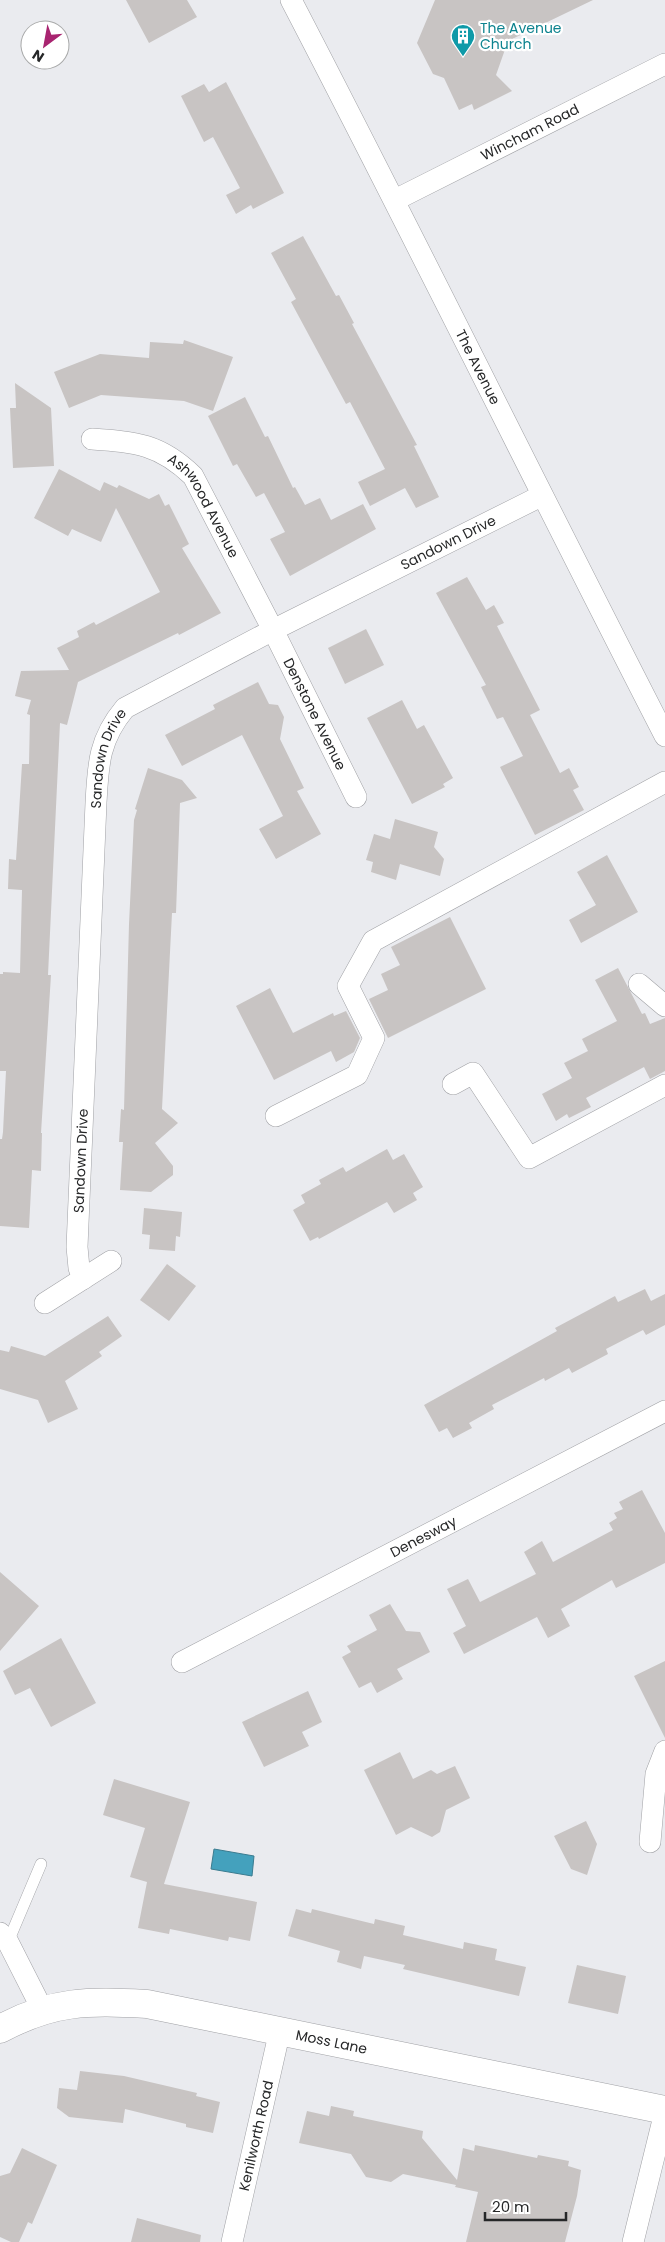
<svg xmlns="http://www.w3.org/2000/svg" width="665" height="2242" viewBox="0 0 665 2242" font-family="Poppins,sans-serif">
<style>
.water{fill:#44a1bd;stroke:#3b7c90}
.building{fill:#c8c4c3}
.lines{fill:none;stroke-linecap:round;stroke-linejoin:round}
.service-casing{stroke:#a0a1a5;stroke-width:12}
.minor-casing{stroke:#a0a1a5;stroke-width:22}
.tertiary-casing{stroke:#a0a1a5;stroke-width:29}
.service{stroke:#fff;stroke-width:11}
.minor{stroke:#fff;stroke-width:21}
.tertiary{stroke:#fff;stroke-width:28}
.labels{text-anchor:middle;stroke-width:4.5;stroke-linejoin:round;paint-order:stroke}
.culture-label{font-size:14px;fill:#0d838f;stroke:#fff;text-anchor:start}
.street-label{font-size:14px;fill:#262728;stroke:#fff}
</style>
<rect width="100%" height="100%" fill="#eaebef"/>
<path class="water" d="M214 1849 254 1856 252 1876 211 1869Z"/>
<path class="building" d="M126 0H187L197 17 149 43Z
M435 0H593L508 41 496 75 512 91 474 110 472 104 459 110 444 78 433 74 417 43Z
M226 82 284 193 253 209 251 205 236 214 226 195 240 188 213 137 204 142 181 96 204 84 209 92Z
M303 236 336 296 339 295 354 323 352 324 417 445 414 446 439 497 416 508 405 488 370 506 358 482 385 469 350 402 346 404 291 302 296 299 271 253Z
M184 340 233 357 213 411 184 401 101 395 69 408 54 372 100 354 149 358 150 342 183 344Z
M15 383 51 408 54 466 13 468 10 408H16Z
M245 397 265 437 268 436 293 488 295 487 305 505 320 498 331 520 363 504 376 529 290 576 270 539 285 532 264 493 256 497 237 464 233 466 208 416Z
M59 469 100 491 104 482 117 488 119 485 149 499 159 494 165 506 169 504 189 544 182 548 221 613 179 635 178 633 78 682 67 725 60 723 48 975H51L41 1133H42L41 1171 32 1170 29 1228 0 1226V1139H2L3 1132 6 1071H0V974H3V972L20 973 22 890 8 889 9 859 16 860 22 764H29L30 715 27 714 31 700 15 696 21 671 69 670 57 648 79 637 77 631 94 622 96 625 160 592 116 508 101 542 72 529 68 536 34 518Z
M467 577 486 610 494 605 504 623 497 626 540 710 530 715 560 773 569 768 579 787 573 790 584 810 535 835 500 767 523 756 503 717 497 719 481 687 486 685 436 593Z
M366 629 384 665 345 684 328 648Z
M258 682 269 704 278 705 284 717 280 739 304 788 297 791 321 834 276 859 259 829 283 816 242 735 182 766 165 735 215 709 213 705Z
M402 700 417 729 424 725 453 778 443 784 445 787 412 804 367 718Z
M148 768 182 780 197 798 180 803 176 913H172L162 1109 178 1123 155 1143 173 1166V1175L151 1192 120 1190 123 1142H119L121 1109 124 1110 129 924 134 820 137 810 135 809Z
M395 819 438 832 434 847 444 859 440 876 400 864 396 880 371 872 373 862 366 860 374 834 390 839Z
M607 855 638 912 581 943 569 920 596 905 577 872Z
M450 917 486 989 388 1038 369 999 388 990 381 974 400 965 391 947Z
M618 968 642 1014 645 1013 650 1024 665 1018V1071L650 1079 644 1067 586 1098 591 1107 569 1118 567 1114 556 1121 542 1094 572 1078 564 1063 588 1051 582 1039 617 1021 595 980Z
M270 988 293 1033 333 1013 334 1016 346 1011 360 1038 354 1052 336 1062 331 1051 274 1080 236 1006Z
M387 1149 393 1160 404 1154 423 1187 413 1193 417 1200 394 1213 387 1202 319 1239 318 1237 310 1241 293 1210 305 1203 301 1195 321 1184 319 1180 343 1167 346 1172Z
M144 1208 182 1212 180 1237 176 1236 175 1251 149 1249 150 1235 142 1234Z
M167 1264 196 1286 169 1321 140 1300Z
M645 1289 651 1301 665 1294V1325L646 1335 643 1330 606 1349 608 1354 572 1373 569 1368 545 1381 544 1378 492 1405 494 1409 469 1423 472 1428 453 1438 447 1428 439 1432 424 1405 557 1331 555 1328 615 1296 618 1302Z
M108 1316 122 1336 99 1352 102 1356 65 1381 78 1409 48 1423 38 1400 0 1389V1350L9 1352 11 1346 45 1356Z
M642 1490 665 1533V1563L616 1588 612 1580 561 1609 570 1626 548 1638 537 1617 464 1654 453 1633 466 1626 447 1589 468 1579 480 1602 536 1574 524 1552 542 1541 553 1562 613 1530 609 1523 617 1518 614 1513 623 1509 619 1502Z
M0 1572 39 1606 0 1651Z
M390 1604 406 1631 420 1632 430 1652 397 1669 403 1679 377 1693 371 1682 359 1688 342 1657 351 1652 347 1646 377 1630 369 1615Z
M61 1638 96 1703 51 1727 30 1688 15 1695 3 1671Z
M665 1661V1738L634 1676Z
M308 1691 322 1722 302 1732 309 1746 264 1767 242 1722Z
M400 1752 413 1779 431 1770 437 1774 455 1766 470 1798 446 1810 440 1832 432 1837 411 1827 396 1835 364 1770Z
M114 1779 190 1802 164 1884 257 1902 250 1941 229 1937 228 1941 170 1929 169 1934 138 1928 147 1882 130 1877 145 1828 103 1815Z
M586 1821 597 1844 587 1875 571 1869 554 1836Z
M296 1909 311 1913 312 1909 374 1924 375 1919 405 1926 403 1935 463 1949 464 1942 497 1949 495 1960 526 1967 519 1996 403 1969 405 1965 364 1956 361 1969 337 1962 340 1951 288 1936Z
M577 1965 626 1976 618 2014 568 2003Z
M80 2071 124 2076 197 2093 196 2096 220 2102 213 2133 186 2127V2124L125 2109 123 2123 69 2117 57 2108 59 2088 77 2090Z
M331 2106 354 2111 353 2116 423 2131 422 2138 457 2180 463 2148 474 2151 475 2145 537 2158 538 2155 569 2161 568 2166 581 2170 577 2196 565 2242H466L478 2192 455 2187 456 2185 403 2174 391 2182 366 2177 351 2154 299 2143 307 2111 329 2116Z
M22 2148 57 2165 32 2224 28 2222 19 2242H11L0 2237V2176L10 2173Z
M137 2218 201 2235 200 2242H131Z"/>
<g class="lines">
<g class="service-casing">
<path id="service" d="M8 1942 41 1864"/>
</g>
<g class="minor-casing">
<g id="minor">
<path id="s1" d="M291 0C418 244 539 491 665 736"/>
<path id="s2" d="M395 200 665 64"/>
<path id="s3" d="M92 439C136 442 160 444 193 476L273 630 356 797"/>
<path d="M639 984 665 1006"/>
<path d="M453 1084 473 1073 529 1158 665 1085"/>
<path d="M276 1116 357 1075 374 1038 348 986 373 941 665 782"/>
<path id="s4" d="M83 1279 79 1268 77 1247 96 803C98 764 99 739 125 708L273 630 541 496"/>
<path d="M45 1303 111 1261"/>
<path id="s5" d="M182 1662 665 1411"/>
<path d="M650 1842 656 1774 665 1751"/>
<path d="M0 1933 8 1942 42 2009"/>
<path id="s6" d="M232 2242 280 2030"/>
<path d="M633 2242 665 2112"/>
</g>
</g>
<g class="tertiary-casing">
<g id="tertiary">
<path id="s7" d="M0 2029C54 2000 88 2001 147 2004L665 2110"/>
</g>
</g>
<use href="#service" class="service"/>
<use href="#minor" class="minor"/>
<use href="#tertiary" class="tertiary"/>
</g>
<defs>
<g id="building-pin" transform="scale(1.25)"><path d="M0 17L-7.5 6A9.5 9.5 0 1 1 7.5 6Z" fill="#0f9aa8" stroke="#fff"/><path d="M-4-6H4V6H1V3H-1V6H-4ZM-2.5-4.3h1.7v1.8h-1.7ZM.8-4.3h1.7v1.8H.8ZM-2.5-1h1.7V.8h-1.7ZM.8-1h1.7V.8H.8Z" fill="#fff"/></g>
</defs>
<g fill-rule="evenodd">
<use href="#building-pin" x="463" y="36"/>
</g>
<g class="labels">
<g class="culture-label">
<text x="480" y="33">The Avenue<tspan x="480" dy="16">Church</tspan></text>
</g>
<g class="street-label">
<text dy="5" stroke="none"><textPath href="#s2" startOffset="151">Wincham Road</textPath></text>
<text dy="5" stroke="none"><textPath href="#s1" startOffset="412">The Avenue</textPath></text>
<text dy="5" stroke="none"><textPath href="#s3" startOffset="141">Ashwood Avenue</textPath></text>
<text dy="5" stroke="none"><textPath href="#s4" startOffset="942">Sandown Drive</textPath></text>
<text dy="5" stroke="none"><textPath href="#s3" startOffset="378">Denstone Avenue</textPath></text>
<text dy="5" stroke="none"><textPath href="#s4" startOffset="524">Sandown Drive</textPath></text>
<text dy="5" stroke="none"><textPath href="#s4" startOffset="119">Sandown Drive</textPath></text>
<text dy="5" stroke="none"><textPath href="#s5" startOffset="272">Denesway</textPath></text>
<text dy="5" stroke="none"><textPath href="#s7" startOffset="340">Moss Lane</textPath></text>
<text dy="5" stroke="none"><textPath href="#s6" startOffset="109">Kenilworth Road</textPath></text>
</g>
</g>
<g transform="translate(45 45) rotate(212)"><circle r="24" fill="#ffffff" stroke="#a8a9a9"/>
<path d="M0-4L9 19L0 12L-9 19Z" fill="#a82470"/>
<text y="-8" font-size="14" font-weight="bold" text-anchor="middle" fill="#262728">N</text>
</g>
<path d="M485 2212v8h81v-8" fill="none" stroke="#262728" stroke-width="2.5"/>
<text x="492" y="2212" font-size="15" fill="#262728" stroke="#ffffff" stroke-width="4" paint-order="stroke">20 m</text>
</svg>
